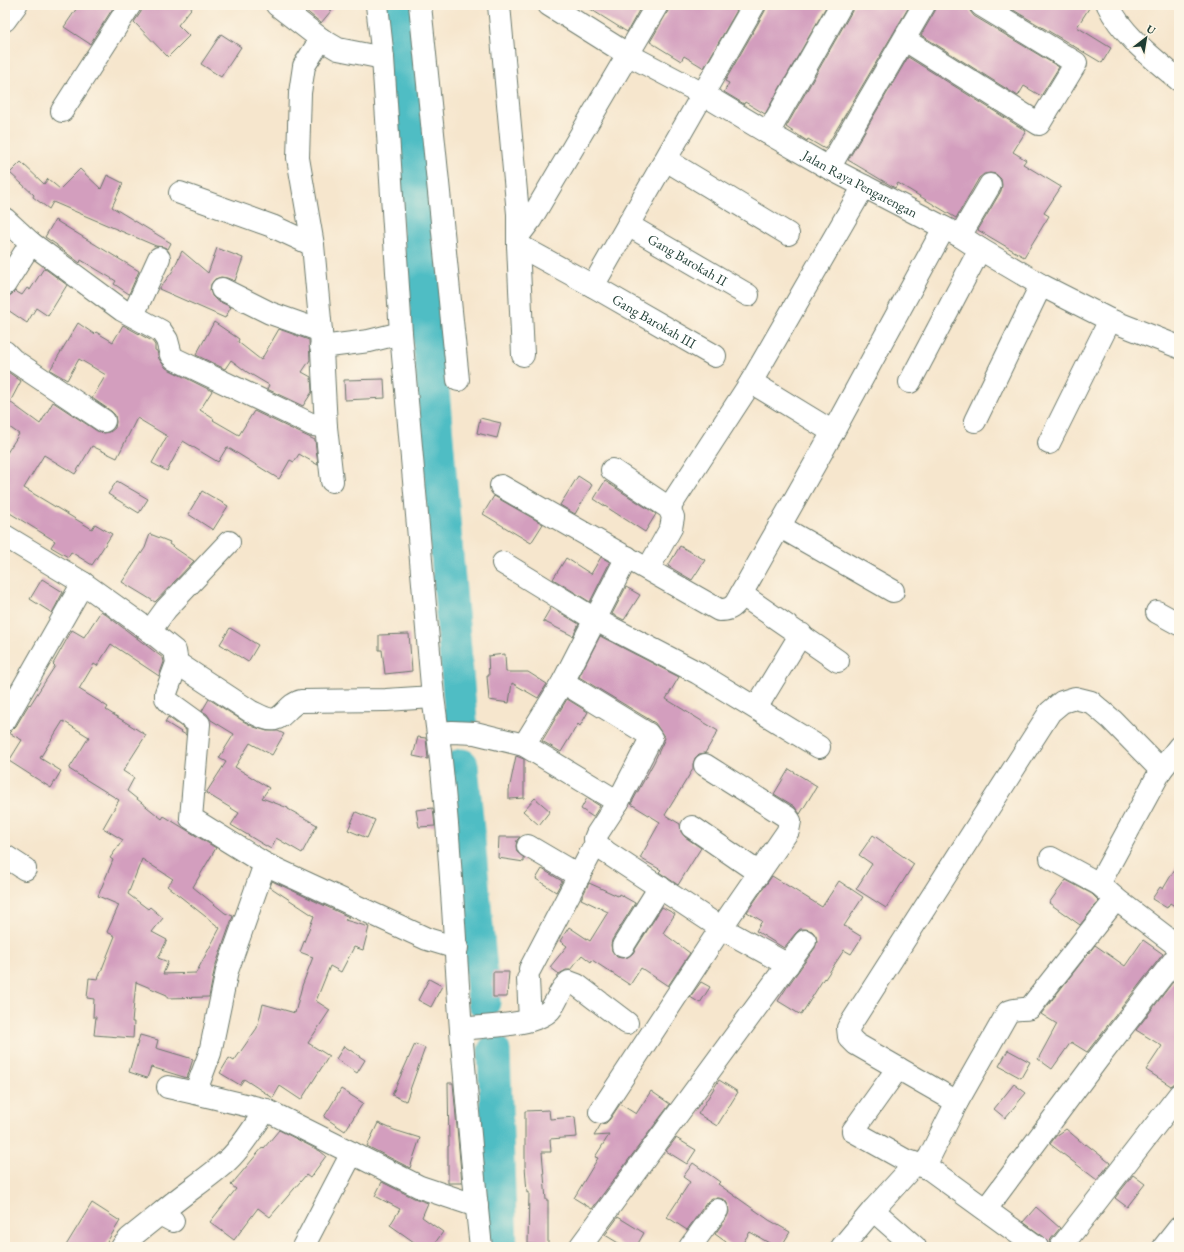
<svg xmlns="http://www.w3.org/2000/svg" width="1184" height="1252" viewBox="0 0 1184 1252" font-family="'EB Garamond',serif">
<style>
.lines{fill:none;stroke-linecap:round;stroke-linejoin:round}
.river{stroke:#4fbdc4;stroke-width:33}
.building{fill:#d39ebe;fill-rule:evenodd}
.minor-casing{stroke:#6a786a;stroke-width:24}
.minor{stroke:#fff;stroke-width:22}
.labels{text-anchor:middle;stroke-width:3.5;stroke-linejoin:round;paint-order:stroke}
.street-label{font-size:14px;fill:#1f3d34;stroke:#fcf5e5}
</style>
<rect width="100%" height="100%" fill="#fcf5e5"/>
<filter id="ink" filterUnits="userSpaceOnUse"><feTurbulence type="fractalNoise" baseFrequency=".025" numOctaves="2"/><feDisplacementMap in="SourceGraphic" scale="8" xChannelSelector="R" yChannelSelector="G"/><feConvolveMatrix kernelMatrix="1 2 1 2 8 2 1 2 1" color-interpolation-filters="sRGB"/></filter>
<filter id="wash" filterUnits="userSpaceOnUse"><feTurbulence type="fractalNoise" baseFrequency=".012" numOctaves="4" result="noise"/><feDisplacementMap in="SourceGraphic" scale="16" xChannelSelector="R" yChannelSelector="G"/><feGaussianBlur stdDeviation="0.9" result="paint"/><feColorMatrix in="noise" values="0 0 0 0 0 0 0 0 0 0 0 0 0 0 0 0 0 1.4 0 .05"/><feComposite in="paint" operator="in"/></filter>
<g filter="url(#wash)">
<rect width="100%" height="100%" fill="#f6e6cd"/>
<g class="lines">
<path class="river" d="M397 5 422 260 461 720
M462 765 484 1002
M494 1051 501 1247"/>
</g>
<g id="blocks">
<path class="building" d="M79 5H115L90 44 64 27Z
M142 5H194L178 25 189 36 168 57 134 22 141 12Z
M299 5H336L321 23Z
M584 5H642L627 32Z
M669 5H740L704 68 684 56 681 61 650 42 668 11Z
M766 5H827L765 114 745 102 744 104 724 92 729 83 725 81 765 11Z
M853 5H910L825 149 808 139 807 141 786 127 852 11Z
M936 5H969L970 11 974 16 1059 67 1041 96 1024 86 1018 96 921 35 935 11Z
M1005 5H1091L1077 27 1111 48 1102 63Z
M221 34 241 47 221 77 201 64Z
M908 57 1026 131 1013 152 1026 160 1023 164 1061 187 1044 213 1049 216 1024 257 978 230 1001 191 1002 185 1001 179 996 174 990 173 984 174 979 178 956 218 898 183 895 188 848 160Z
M21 162 44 184 48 179 60 189 80 169 101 189 107 175 123 183 112 207 171 243 168 249 164 247 156 246 53 202 49 209 33 197 34 195 10 173Z
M55 220 139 271 129 294 114 284 116 281 81 260 80 263 57 246V245L45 237Z
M217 248 243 258 235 281 227 278 221 277 215 279 211 284 210 290 212 296 216 300 231 307 225 318 159 289 172 272 182 251 208 273Z
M44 268 67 285 48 316 36 308 27 323 5 308V296L11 295 15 291 22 295 27 288 30 290Z
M214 322 239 339 238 342 261 360 279 329 309 340 310 360 302 372 311 377 312 392 303 406 267 389 269 385 247 372 231 360 225 369 196 355Z
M78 323 94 334 96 332 113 342 123 325 152 341 155 345V350L157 351 159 359 166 368 212 391 200 410 214 419 213 420 239 435 254 411 315 440 318 465 299 454 294 462 290 460 279 479 227 447 218 462 183 441 167 471 152 463 167 436 137 418 117 458 92 446 75 474 44 455 24 488 92 529 95 524 112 534 92 565 71 552 68 557 51 547 55 541 5 510V456L19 434 5 424V377L8 372 21 381 10 402 40 424 53 402 97 431 104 433 110 432 115 428 116 422 115 415 111 411 92 398 106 375 79 359 67 380 50 370Z
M384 379 385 398 345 400 344 380Z
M480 418 501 423 497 438 477 433Z
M578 476 592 485 575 514 560 505Z
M117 481 148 499 139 513 108 494Z
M605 481 656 514 645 532 594 499Z
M202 491 228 506 213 530 188 514Z
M494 496 543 524 531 543 483 514Z
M150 534 170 542 169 544 194 561 155 602 122 582 145 548Z
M680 546 705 560 692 580 668 566Z
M601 557 610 562 590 602 553 579 566 558 591 574Z
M42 579 63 592 52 613 30 599Z
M626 587 640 595 624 620 612 614Z
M551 607 579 624 573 636 543 621Z
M101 611 163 658 164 662 159 676 111 644 97 666 94 664 79 689 108 707 106 710 146 735 123 771 134 778 127 791 162 819 164 816 216 848 193 887 225 913 233 916 215 967 209 997 167 998V995L136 982 132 1022H134L133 1038 94 1035 96 1017H93L94 999 87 998 89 978 98 979 115 936 107 932 119 905 98 896 113 860 110 858 123 840 103 828 119 800 69 769 89 737 63 721 40 758 61 771 51 788 9 761 22 740 9 733 16 726 29 704 30 705 55 666 53 664 72 630 84 637ZM142 859 173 879 167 886 220 928 196 973 163 974 168 962 158 958 167 940 152 932 163 918 150 907 148 909 128 894Z
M230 628 258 645 248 662 220 644Z
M409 634 412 671 385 674 382 650H379V635Z
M600 636 679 677 666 699 718 731 705 753 699 754 695 758 693 764V769L665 815 680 824 681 832 685 837 701 848 678 885 659 872 661 870 640 858 660 822 631 804 654 762 665 738 655 723 579 677Z
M505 654 506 672H528L547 684 538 698 512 683 509 703 489 700 487 676H489L488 656Z
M209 699 243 721 254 727 267 731H278L284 734 272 755 250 743 235 767 269 788 262 798 288 808V809L317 825 302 853 276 838 271 849 231 825 239 813 206 793 226 762 219 758 234 734 211 720 207 714 202 711Z
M567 699 588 712 580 726 578 724 561 752 542 741Z
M168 717 186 730V735L165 722Z
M418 737 426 738 428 759 413 756Z
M516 756 524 759V798L509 799V790Z
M789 769 817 786 800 814 794 806 774 794Z
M535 798 550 811 539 825 523 811Z
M587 798 600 806 593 817 581 809Z
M433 808 435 826 419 827 416 810Z
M356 812 375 820 367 838 348 830Z
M873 835 914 864 886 908 856 889 872 864 859 855Z
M499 837H520L517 840 516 846 517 852 524 858V862L498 858Z
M1179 862V909L1170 903 1167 908 1152 899 1160 887 1163 889Z
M542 869 562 881 556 892 536 879Z
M772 876 822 907 839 881 863 897 844 926 862 937 851 954 844 950 825 979 824 978 801 1015 778 1001 787 987 815 948 817 942 816 936 812 931 806 929H800L795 934 784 948 756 931 762 921 747 912Z
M1066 880 1092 894 1099 901 1080 925 1049 903Z
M272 881 349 917 345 920 369 927 363 950 354 947 341 972 330 966 316 1001 330 1010 308 1043 329 1056 301 1100 280 1086 273 1098 244 1079 240 1085 220 1073 229 1058 234 1061 257 1028 263 1004 295 1013 302 986 313 957 300 952 314 916 270 887Z
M589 883 618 896 619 894 635 903 612 940 611 945 612 951 617 957 622 958 628 957 633 953 662 907 675 914 663 933 690 953 668 986 641 968 630 985 592 960 591 962 582 955 570 970H566L559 974 550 967 567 946 560 941 569 927 590 941 608 912 581 899Z
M1143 940 1163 954 1087 1052 1071 1042 1052 1069 1038 1059 1057 1024 1041 1014 1095 945 1125 966Z
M493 972H509L507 997H493Z
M1179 974V1083H1175L1171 1086 1146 1070 1162 1046 1136 1030Z
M429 979 442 986 431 1007 418 1000Z
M701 982 710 987 700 1003 690 997Z
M140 1035 158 1040 156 1048 193 1059 187 1078 151 1067 147 1078 129 1072Z
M415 1044 425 1048 406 1101 392 1095Z
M344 1046 365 1060 357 1073 336 1059Z
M1008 1050 1030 1062 1021 1078 999 1066Z
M719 1080 738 1092 717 1126 698 1114Z
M448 1083H453L462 1183H448V1146H449Z
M1014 1084 1026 1093 1005 1118 994 1109Z
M341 1089 363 1103 345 1131 324 1117Z
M651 1091 670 1104 592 1209 574 1198 598 1158 595 1157 609 1135 594 1136 601 1124 606 1123 610 1119 620 1104 636 1114Z
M549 1110 550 1119 575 1117 577 1137 550 1139 551 1152H542L546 1200H548V1245L528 1244 529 1192 527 1193 525 1166V1111Z
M378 1123 394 1130 420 1138 410 1168 367 1146Z
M1066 1129 1085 1145 1086 1144 1110 1163 1097 1180 1050 1144 1056 1136Z
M279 1130 320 1151 326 1156 310 1178 306 1175 270 1217 258 1208 234 1240 210 1222 236 1189 231 1185 263 1147 264 1148Z
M676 1138 696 1150 687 1164 666 1151Z
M693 1163 720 1182 718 1184 769 1220 790 1232 781 1247H776L750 1232 740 1247H733L715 1234 727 1217 729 1212 728 1205 725 1200 719 1198H712L707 1202 687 1230 667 1217 690 1182 683 1177Z
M1133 1175 1145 1184 1127 1207 1115 1198Z
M382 1182 414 1198 428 1203 422 1217 443 1232 432 1247H421L390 1225 400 1209 375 1196Z
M92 1203 120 1221 104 1247H65Z
M1036 1207 1060 1228 1051 1239 1049 1245 1044 1237 1023 1222Z
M618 1217 644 1233 636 1247H625L605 1235Z"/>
</g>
</g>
<g filter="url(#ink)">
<use href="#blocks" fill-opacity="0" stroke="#6a786a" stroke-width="1"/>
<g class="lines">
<g class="minor-casing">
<g id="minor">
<path d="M277 5 321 39 338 49 383 58"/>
<path d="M377 5 383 58 401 333 433 697C449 807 453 919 461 1030 467 1102 473 1175 481 1247"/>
<path d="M420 5 458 380"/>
<path d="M499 5 518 214V245L523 355"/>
<path id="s1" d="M549 5 627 54 703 94 768 133 829 168 960 236 980 249 1041 285 1110 320 1179 347"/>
<path d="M1108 5C1122 35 1154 59 1179 80"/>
<path d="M5 20 16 5"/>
<path d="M905 40 1039 124 1076 63 981 5"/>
<path d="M62 111 130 5"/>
<path d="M768 133 841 5"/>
<path d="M666 160 788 234"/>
<path d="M829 168 924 5"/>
<path d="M180 193 272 226 313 245"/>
<path d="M5 219 31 243 122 310 161 331 167 340 171 355 175 359 313 425 326 427 321 331 313 245 298 158 300 93 304 66 321 39"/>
<path id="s2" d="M628 225 748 295"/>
<path d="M519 235 531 219 657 5"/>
<path d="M960 236 990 185"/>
<path id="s3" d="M518 245 593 286 715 356"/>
<path d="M5 284 31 243"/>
<path d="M593 286 754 5"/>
<path d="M222 289 270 313 321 331"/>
<path d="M133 315 159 258"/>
<path d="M321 347 369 341 401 333"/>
<path d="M5 352 13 360 104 421"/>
<path d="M751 382 833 432"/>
<path d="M910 382 980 249"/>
<path d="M975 421 1041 285"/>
<path d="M326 427 332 481"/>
<path d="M1049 443 1110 320"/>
<path d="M612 470 669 508 673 517 671 528 648 569"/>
<path d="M501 486 719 610C727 610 731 609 736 603L833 432 944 228"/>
<path d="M669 508 751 382 864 186"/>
<path d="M779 526 893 591"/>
<path d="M5 536 83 583 150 631 175 651 177 663 166 693V698L170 703 199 724 191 818 265 864 227 971 210 1053 195 1093 266 1110 420 1187 477 1206"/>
<path d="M503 563 596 620 698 673 819 747"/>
<path d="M741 594 838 661"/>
<path d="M1157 612 1179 624"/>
<path d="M150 631 166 609 229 542"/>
<path d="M177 663 250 711C257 714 267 721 275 719 283 718 290 703 301 701L386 700 433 697"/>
<path d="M756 708 801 634"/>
<path d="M5 720 83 583"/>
<path d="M438 733 452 732 475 733 524 745 618 802"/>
<path d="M524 745 563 682 627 557"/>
<path d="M1179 747 1161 770 1099 884 1116 899 1179 947"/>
<path d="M692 827 759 873"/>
<path d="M596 843 606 852 721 928 788 965"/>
<path d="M528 846 579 876"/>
<path d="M5 856 25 869"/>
<path d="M1051 858 1099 884"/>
<path d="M265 864 427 939 457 948"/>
<path d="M623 946 660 887"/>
<path d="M530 969 596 843 595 839 597 834 618 802 651 738 648 734 563 682"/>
<path d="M528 979 530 1020"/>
<path d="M461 1029C484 1026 535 1026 550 1010 558 1001 559 989 569 982L577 985 627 1023"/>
<path d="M898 1068 853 1131 905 1160 923 1166"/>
<path d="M168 1087 195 1093"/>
<path d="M957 1102 856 1044 849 1037 848 1028 1050 712 1062 702 1075 698 1091 702 1112 720 1161 770"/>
<path d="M600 1112 721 928 788 831 790 821 787 817 705 765"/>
<path d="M986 1209 1097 1060 1179 954"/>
<path d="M873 1210 915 1247"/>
<path d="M160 1214C181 1195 206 1180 227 1161 242 1148 254 1126 266 1110"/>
<path d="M122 1247 130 1238 160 1214 173 1221"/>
<path d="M303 1247 352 1153"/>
<path d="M580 1247 805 941"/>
<path d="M690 1247 717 1210"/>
<path d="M842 1247 873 1210 915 1164"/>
<path d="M1037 1247 931 1170 923 1166 930 1156 957 1102 1008 1012C1016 1008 1022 1010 1030 1008L1116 899"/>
<path d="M1061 1247 1179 1095"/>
<path d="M1164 1247 1179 1228"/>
</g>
</g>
<use href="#minor" class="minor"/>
</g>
</g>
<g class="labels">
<g class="street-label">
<text dy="5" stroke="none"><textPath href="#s1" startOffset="359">Jalan Raya Pengarengan</textPath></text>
<text dy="5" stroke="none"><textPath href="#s2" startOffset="69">Gang Barokah II</textPath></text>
<text dy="5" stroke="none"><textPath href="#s3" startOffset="156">Gang Barokah III</textPath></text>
</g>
</g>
<rect width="1184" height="1252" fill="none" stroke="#fcf5e5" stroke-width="20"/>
<g transform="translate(1146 38) rotate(31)" stroke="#fcf5e5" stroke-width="3" paint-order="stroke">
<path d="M0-3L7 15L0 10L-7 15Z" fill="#1f3d34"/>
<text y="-6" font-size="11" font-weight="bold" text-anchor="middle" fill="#1f3d34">U</text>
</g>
</svg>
